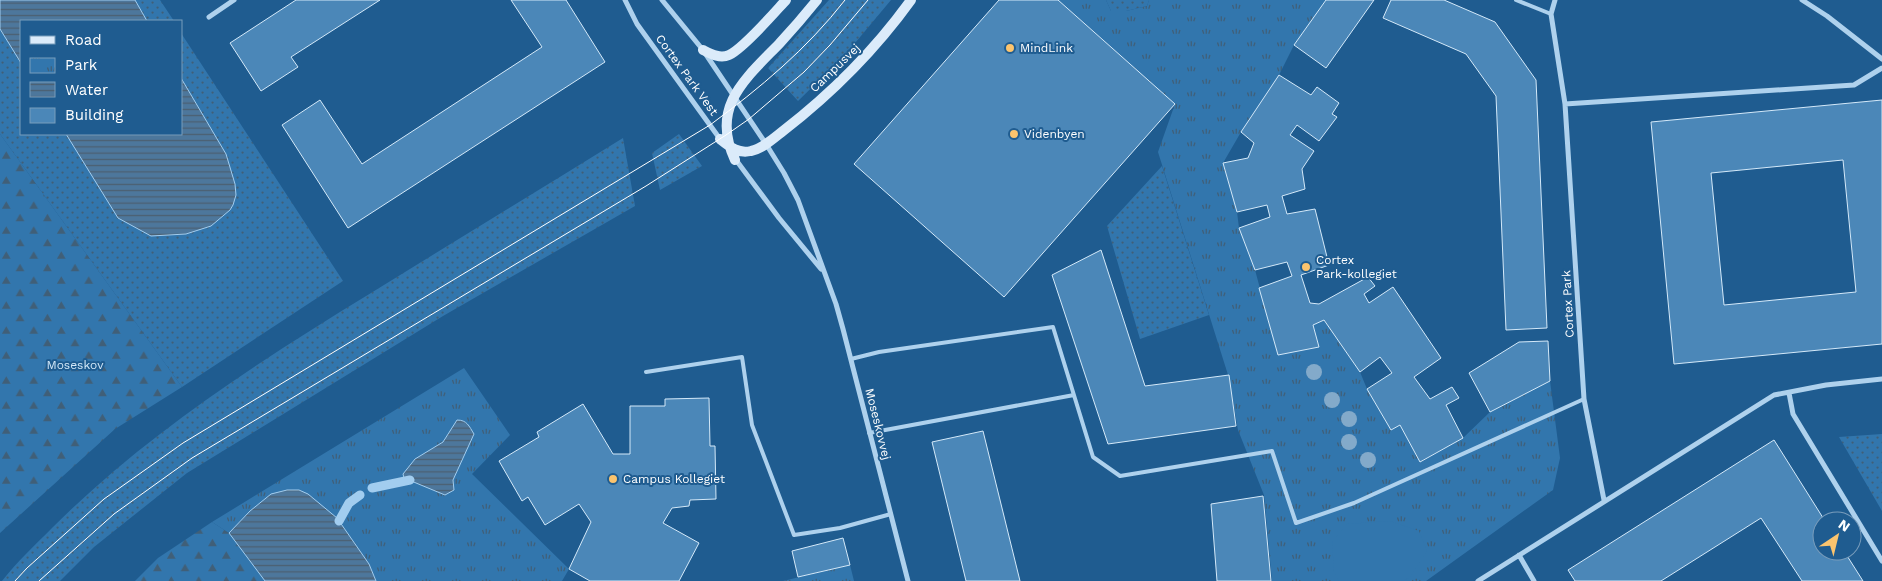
<svg xmlns="http://www.w3.org/2000/svg" width="1882" height="581" viewBox="0 0 1882 581" font-family="'Work Sans',sans-serif">
<style>
.grass{fill:url(#grass-dots)}
.forest{fill:url(#forest-firs)}
.park{fill:url(#park-tufts)}
.garden{fill:#3276ad}
.water{fill:url(#water-rules);stroke:#a2cdef}
.lines{fill:none;stroke-linecap:round;stroke-linejoin:round}
.stream{stroke:#a2cdef;stroke-width:9}
.building{fill:#4b87b8;stroke:#d4e9f9;fill-rule:evenodd}
.lane{stroke:#aed1ed;stroke-width:4}
.street{stroke:#aed1ed;stroke-width:5}
.secondary{stroke:#dbebfa;stroke-width:10}
.tram{stroke:#fff;stroke-width:1}
.tree{fill:#83aaca}
.poi-dot{fill:#fbc46e;stroke:#1f5c90;stroke-width:2}
.labels{text-anchor:middle;stroke-width:4;stroke-linejoin:round;paint-order:stroke}
.poi-label{font-size:12px;fill:#fff;stroke:#1f5c90;text-anchor:start}
.street-label{font-size:12px;fill:#fff;stroke:#1f5c90}
.park-label{font-size:12px;fill:#d4e9f9;stroke:#1f5c90}
</style>
<defs>
<pattern id="grass-dots" width="8" height="8" patternUnits="userSpaceOnUse" patternTransform="scale(1.25)"><rect width="8" height="8" fill="#3276ad"/><path d="M2 2h.1M6 6h.1" fill="none" stroke="#405f78" stroke-width="1.8" stroke-linecap="round"/></pattern>
<pattern id="forest-firs" width="22" height="20" patternUnits="userSpaceOnUse" patternTransform="scale(1.25)"><rect width="22" height="20" fill="#3276ad"/><path d="M5 1l3.5 6h-7zM16 11l3.5 6h-7z" fill="#405f78"/></pattern>
<pattern id="park-tufts" width="24" height="20" patternUnits="userSpaceOnUse" patternTransform="scale(1.25)"><rect width="24" height="20" fill="#3276ad"/><path d="M3 7l-1-3M5 7V3M7 7l1-3M15 17l-1-3M17 17v-4M19 17l1-3" fill="none" stroke="#405f78"/></pattern>
<pattern id="water-rules" width="6" height="5" patternUnits="userSpaceOnUse" patternTransform="scale(1.25)"><rect width="6" height="5" fill="#4d779c"/><path d="M0 2.5h6" fill="none" stroke="#4c5f70"/></pattern>
</defs>
<rect width="100%" height="100%" fill="#1f5c90"/>
<path class="grass" d="M0 0H160L174 21H21V134H181V33L343 281 182 387 0 134Z
M829 0H891L845 55 798 101 768 68Z
M1106 0H1149L1147 6 1126 11H1111Z
M679 134 702 166 660 190 652 153Z
M623 138 635 206 443 316 187 473 94 547 60 581H2C17 562 35 545 52 528 146 434 258 362 371 293 455 241 539 190 623 138Z
M1162 166 1209 315 1140 339 1107 226Z
M1882 434V511L1839 437Z"/>
<path class="forest" d="M0 134 182 387 115 429 0 533Z
M212 522 229 533 265 581H135L158 558Z"/>
<path class="park" d="M1058 0H1106L1111 11H1126L1147 6 1149 0H1326L1294 45 1279 75 1241 132 1223 163 1237 212 1239 228 1255 270 1278 355 1319 347 1313 325 1324 320 1360 372 1367 389 1391 430 1400 425 1421 462 1463 438 1490 412 1550 381 1560 458 1553 490 1426 581H1272L1264 495 1238 430 1229 378 1158 152 1175 104Z
M464 368 510 435 472 474 569 569 562 581H376L369 564 337 518 271 494 250 511 229 533 212 522Z
M850 565 854 581H783Z"/>
<path class="garden" d="M1390 521 1419 531 1427 551 1410 577 1403 581H1339L1334 572 1332 542 1347 524Z"/>
<path class="water" d="M0 0H135L147 21H21V63L0 29Z
M181 78 226 154 235 184 236 195 233 205 230 210 211 226 186 234 151 236 118 218 66 134H181Z
M457 420C467 420 469 426 474 434L453 480 454 490 445 495 404 478 403 474 415 459 443 442Z
M287 490H299L308 494 337 518 369 564 376 581H265L229 533 250 511 271 494Z"/>
<g class="lines">
<path class="stream" d="M372 488 410 480
M339 521 349 503 360 495"/>
</g>
<path class="building" d="M296 0H380L291 57 298 67 261 91 230 43Z
M511 0H566L605 62 348 228 282 125 320 100 362 164 542 47Z
M999 0H1058L1175 104 1004 297 854 164Z
M1326 0H1374L1326 68 1294 45Z
M1391 0H1444L1495 22 1536 80 1547 328 1506 330 1496 96 1466 54 1383 18Z
M1279 75 1311 95 1317 87 1339 103 1332 114 1337 117 1319 141 1297 125 1290 135 1314 151 1302 169 1305 189 1282 196 1287 214 1315 209 1329 265 1301 275 1310 303 1319 304 1368 277 1375 286 1364 294 1369 303 1393 287 1441 358 1414 377 1430 399 1452 387 1459 398 1446 405 1463 438 1420 462 1400 425 1391 430 1367 389 1392 373 1380 357 1360 372 1324 320 1313 325 1319 347 1278 355 1259 288 1292 276 1287 262 1255 270 1239 228 1270 217 1267 205 1237 212 1223 163 1248 158 1254 143 1241 132Z
M1882 100V344L1674 364 1651 122ZM1843 160 1856 292 1724 305 1711 173Z
M1101 250 1145 386 1229 375 1236 426 1108 444 1052 275Z
M1548 341 1550 381 1490 412 1469 373 1519 342Z
M709 398 710 446H715L716 499 690 500 689 506 672 508 663 523 699 543 679 581H590L569 569 591 522 579 504 545 525 528 497 522 501 499 461 539 437 537 432 583 404 613 454H630V406H665V399Z
M983 431 1020 581H966L932 442Z
M1774 440 1825 521H1822V551H1844L1863 581H1802L1761 518 1661 581H1575L1568 570Z
M1263 496 1271 581H1217L1211 504Z
M843 538 850 565 798 577 792 551Z"/>
<g class="lines">
<path class="lane" d="M1516 0 1551 14
M851 359 879 352 1053 327 1093 457 1120 476 1272 451 1296 523 1354 503 1584 399
M646 372 742 357 752 425 794 535 840 528 891 514
M869 433 1074 395"/>
<path class="street" d="M625 0 637 24 720 139
M662 0 703 50 766 144 784 173 798 200 836 304 843 329 908 581
M1555 0 1551 14 1565 104 1584 399 1604 500
M1802 0 1827 16 1882 59
M209 17 234 0
M1565 104 1854 85 1882 68
M736 160 779 218 821 269
M1789 393 1793 414 1882 561
M1519 555 1534 581
M1478 581 1774 395 1826 385 1882 379"/>
<path class="secondary" d="M703 50C711 54 720 59 729 55 744 48 774 13 786 0
M720 139C730 147 738 154 751 151 762 149 774 138 783 131 832 93 875 50 911 0
M735 160C710 107 745 79 779 44 792 30 805 15 817 0"/>
<path class="tram" d="M15 581 27 568 104 499 183 443 710 125C760 88 807 49 845 0
M39 581 114 514 192 458 646 186 726 135 749 119 804 72 830 45 868 0"/>
</g>
<g class="tree">
<circle cx="1314" cy="372" r="8"/>
<circle cx="1332" cy="400" r="8"/>
<circle cx="1349" cy="419" r="8"/>
<circle cx="1349" cy="442" r="8"/>
<circle cx="1368" cy="460" r="8"/>
</g>
<g class="poi-dot">
<circle cx="1010" cy="48" r="5"/>
<circle cx="1014" cy="134" r="5"/>
<circle cx="1306" cy="267" r="5"/>
<circle cx="613" cy="479" r="5"/>
</g>
<g class="labels">
<g class="poi-label">
<text x="1020" y="52">MindLink</text>
<text x="1024" y="138">Videnbyen</text>
<text x="1316" y="264">Cortex<tspan x="1316" dy="14">Park-kollegiet</tspan></text>
<text x="623" y="483">Campus Kollegiet</text>
</g>
<g class="street-label">
<text transform="translate(835 68) rotate(-44)" y="4">Campusvej</text>
<text transform="translate(687 75) rotate(54)" y="4">Cortex Park Vest</text>
<text transform="translate(1568 304) rotate(-93)" y="4">Cortex Park</text>
<text transform="translate(878 424) rotate(76)" y="4">Moseskovvej</text>
</g>
<g class="park-label">
<text x="75" y="369">Moseskov</text>
</g>
</g>
<rect x="20" y="20" width="162" height="115" fill="#1f5c90" stroke="#799dbc"/>
<rect x="30" y="36" width="25" height="8" fill="#dbebfa" stroke="#799dbc"/>
<text x="65" y="45" font-size="15" fill="#ffffff">Road</text>
<rect x="30" y="58" width="25" height="15" fill="url(#park-tufts)" stroke="#799dbc"/>
<text x="65" y="70" font-size="15" fill="#ffffff">Park</text>
<rect x="30" y="82" width="25" height="15" fill="url(#water-rules)" stroke="#799dbc"/>
<text x="65" y="95" font-size="15" fill="#ffffff">Water</text>
<rect x="30" y="108" width="25" height="15" fill="#4b87b8" stroke="#799dbc"/>
<text x="65" y="120" font-size="15" fill="#ffffff">Building</text>
<g transform="translate(1837 536) rotate(35)"><circle r="24" fill="#1f5c90" stroke="#799dbc"/>
<path d="M0-4L9 19L0 12L-9 19Z" fill="#fbc46e"/>
<text y="-8" font-size="14" font-weight="bold" text-anchor="middle" fill="#ffffff">N</text>
</g>
</svg>
